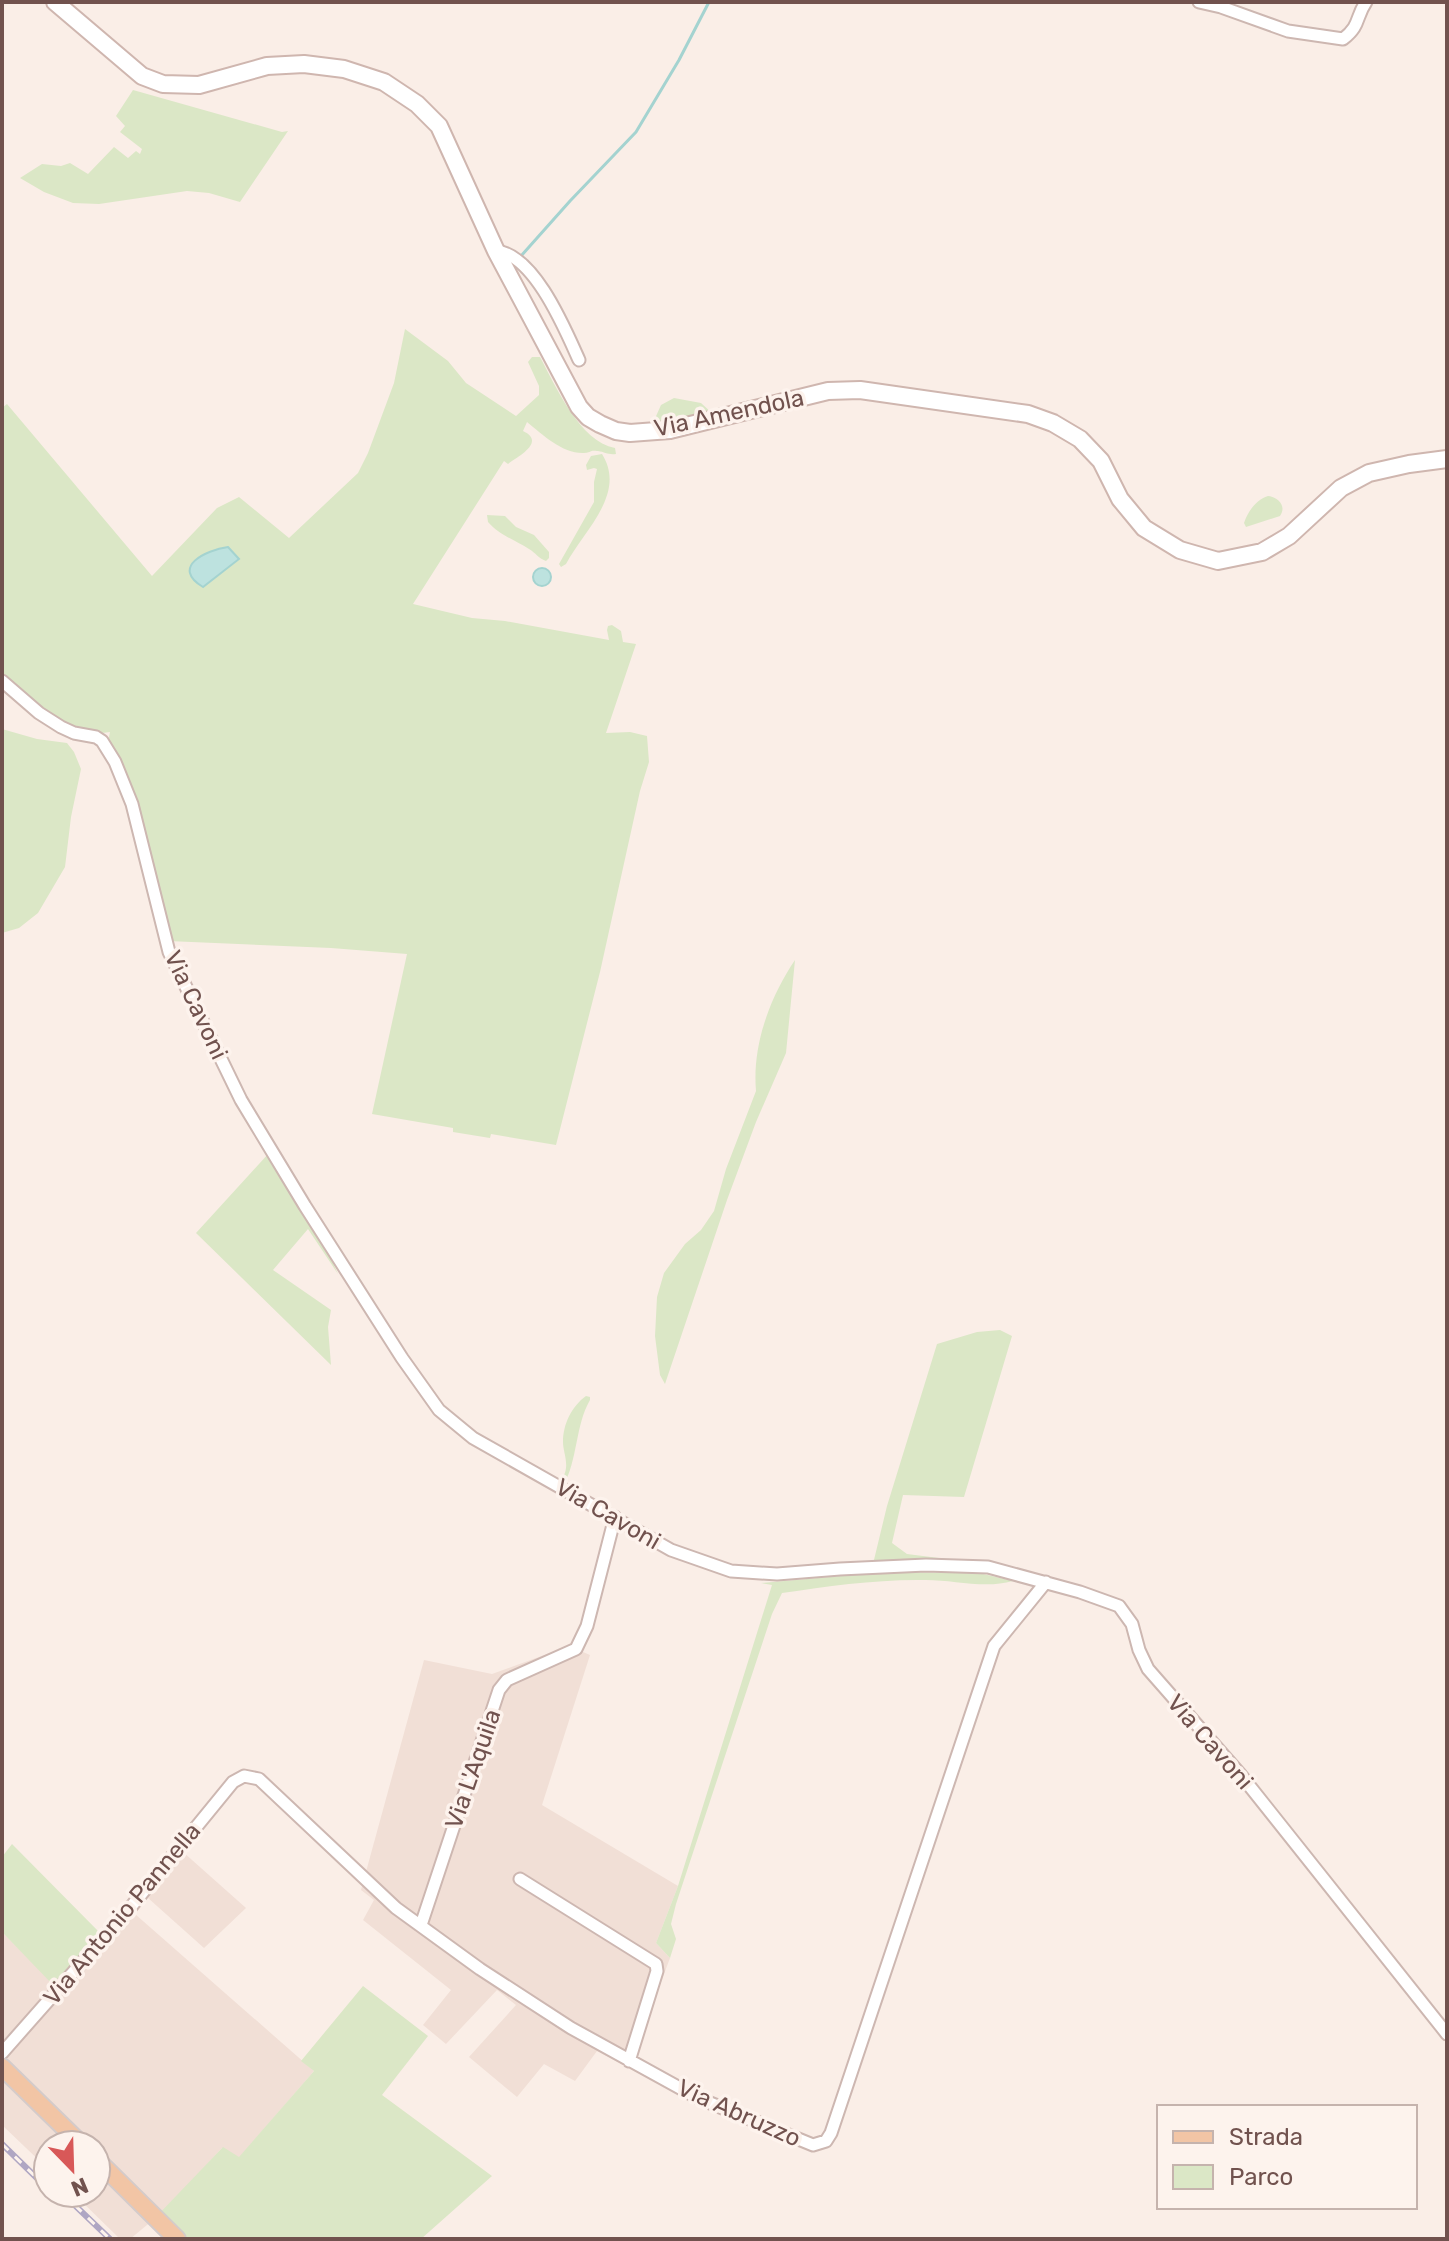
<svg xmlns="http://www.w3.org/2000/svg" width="1449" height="2241" viewBox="0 0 1449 2241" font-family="Rubik,sans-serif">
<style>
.residential{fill:#f1dfd6}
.green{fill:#dbe7c6}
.water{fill:#bde2df;stroke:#a4d3d0;stroke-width:2}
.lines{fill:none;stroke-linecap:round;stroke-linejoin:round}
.stream{stroke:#a4d3d0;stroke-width:3}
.minor-casing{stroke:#cdb7b1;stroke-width:15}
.secondary-casing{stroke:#cfb6af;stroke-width:20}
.primary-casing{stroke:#d4cbca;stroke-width:20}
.minor{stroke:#fff;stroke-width:11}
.secondary{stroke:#fff;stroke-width:16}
.primary{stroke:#f2c5a5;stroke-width:16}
.rail-casing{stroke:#afa6c3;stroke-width:6}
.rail{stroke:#fdf3ed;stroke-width:3;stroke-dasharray:9;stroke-linecap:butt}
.labels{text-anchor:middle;stroke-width:7;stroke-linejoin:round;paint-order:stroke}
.street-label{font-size:24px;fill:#71524e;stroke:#fdf3ed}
</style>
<rect width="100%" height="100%" fill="#faeee7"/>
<path class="residential" d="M569 1646 590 1655 542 1805 678 1886 656 1943 670 1958 629 2068 597 2051 575 2081 544 2064 517 2097 469 2057 516 2005 497 1990 446 2044 423 2025 451 1990 363 1920 374 1900 361 1890 424 1660 492 1674Z
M183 1852 246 1908 204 1948 148 1898 135 1914 314 2071 239 2158 222 2148 164 2211 130 2239H120L73 2193H96V2145H48V2169L2 2125V1932L55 1985Z"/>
<path class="green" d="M133 90 282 132 288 131 240 202 209 193 187 191 99 204 73 203 44 192 20 178 42 164 61 166 70 163 88 174 114 147 128 158 136 151 140 154 142 149 120 132 125 126 116 116Z
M405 329 448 361 466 383 516 416 539 395V386L528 362 532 357H540C555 385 580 442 615 448L616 454C608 455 605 452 598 451 588 450 594 452 584 453 563 454 543 435 527 422L523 431C546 442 519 456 508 464L504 461 413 604 472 618 505 621 609 640 607 630 608 626 612 625 621 631 623 642 636 644 606 733 630 732 647 736 649 762 640 791 600 972 556 1145 491 1134 490 1138 453 1132V1128L372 1114 407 954 331 948 168 941 144 832 107 747 110 732C73 738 47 713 20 692L18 686 2 673V408L7 404 152 576 217 508 239 497 289 538 358 473 368 453 394 383Z
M674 398 701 403 713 414 696 420 653 423 661 405Z
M602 454C627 494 584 530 566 564L561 567 559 564 594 502V482L597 469 594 468 587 470 586 465 591 456Z
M1268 496C1278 497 1287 506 1280 516L1246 527 1244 523C1248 511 1256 500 1268 496Z
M487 515 505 516 516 527 534 535 549 552V558L546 561C538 558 536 553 529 549 515 540 499 535 488 522Z
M2 729 37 739 67 743 74 752 81 769 71 817 65 867 38 913 19 928 2 933Z
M795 960 786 1053 756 1122 727 1200 665 1384 660 1375 655 1336 657 1297 664 1273 685 1244 701 1230 714 1211 726 1169 756 1091C752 1045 770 997 795 960Z
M269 1153 326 1248 338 1274 308 1229 273 1270 331 1310 328 1327 331 1365 196 1233Z
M1000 1330 1012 1336 964 1497 903 1495 892 1543 907 1554 947 1559 945 1564H873L887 1506 937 1344 977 1332Z
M586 1396 590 1397V1400C575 1426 578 1460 563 1486 561 1478 565 1476 566 1468 567 1459 563 1450 563 1442 563 1424 572 1406 586 1396Z
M885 1572 979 1573 1013 1581C985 1589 954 1580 926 1580 878 1579 829 1586 782 1593L772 1614 676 1904 671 1924 676 1939 670 1958 656 1943 678 1886 772 1585 761 1583Z
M12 1844 103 1936 54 1986 2 1932V1857Z
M363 1986 428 2036 382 2095 492 2176 421 2239H182L155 2218 223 2147 239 2157 314 2071 301 2061Z"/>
<path class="water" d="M228 547 239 559 203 587C170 567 206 550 228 547Z
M533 577a9 9 0 1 1 18 0a9 9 0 1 1-18 0Z"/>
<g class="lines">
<path class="stream" d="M521 256 570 201 636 132 679 60 709 2"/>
<g class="minor-casing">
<path id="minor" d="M1199 2 1221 7 1288 31 1343 39C1361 25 1355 18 1366 2
M496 251C534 254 565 329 579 360
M2 681 39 713 61 727 74 733 96 737 102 741 115 762 132 804 169 952 241 1100 305 1206 402 1358 439 1410 473 1438 671 1550 731 1571 777 1574 840 1569 926 1565 988 1567 1080 1592 1119 1606 1132 1624 1139 1650 1148 1669 1240 1774 1447 2034
M520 1879 656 1964 657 1971 629 2061
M421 1925 499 1690 507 1680 576 1649 587 1626 615 1517
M2 2053 130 1908 233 1782 244 1776 259 1779 396 1908 480 1969 571 2028 698 2098 813 2145 826 2141 831 2133 994 1646 1046 1582"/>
</g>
<g class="secondary-casing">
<path id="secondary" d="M55 2 142 76 163 84 199 85 267 66 304 64 344 69 384 82 417 104 439 126 496 251 579 407 588 417 600 424 616 431 630 433 670 430 828 391 860 390 1028 414 1053 423 1080 439 1101 461 1120 499 1144 528 1180 550 1218 561 1262 552 1289 536 1341 488 1369 473 1409 464 1447 459"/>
</g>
<g class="primary-casing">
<path id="primary" d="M2 2067 82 2145
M96 2159 177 2239"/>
</g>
<use href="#minor" class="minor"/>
<use href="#secondary" class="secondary"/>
<use href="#primary" class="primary"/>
<g class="rail-casing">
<path id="rail" d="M2 2144 48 2189
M62 2193 110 2239"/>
</g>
<use href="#rail" class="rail"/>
</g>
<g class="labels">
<g class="street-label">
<text transform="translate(729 413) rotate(-12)" y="8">Via Amendola</text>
<text transform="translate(196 1005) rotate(65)" y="8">Via Cavoni</text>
<text transform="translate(608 1514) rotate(30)" y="8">Via Cavoni</text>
<text transform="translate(1210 1742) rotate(49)" y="8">Via Cavoni</text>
<text transform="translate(473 1769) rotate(-71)" y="8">Via L'Aquila</text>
<text transform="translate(122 1914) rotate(-50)" y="8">Via Antonio Pannella</text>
<text transform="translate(739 2113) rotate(24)" y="8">Via Abruzzo</text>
</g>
</g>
<rect width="1449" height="2241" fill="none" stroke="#71524e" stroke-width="8"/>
<rect x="1157" y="2105" width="260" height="104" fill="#fdf3ed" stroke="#c5b3ad" stroke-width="2"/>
<rect x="1173" y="2131" width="40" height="12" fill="#f2c5a5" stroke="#c5b3ad" stroke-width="2"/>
<text x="1229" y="2145" font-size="24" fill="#71524e">Strada</text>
<rect x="1173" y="2165" width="40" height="24" fill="#dbe7c6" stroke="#c5b3ad" stroke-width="2"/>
<text x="1229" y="2185" font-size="24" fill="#71524e">Parco</text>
<g transform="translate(72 2169) rotate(157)"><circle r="38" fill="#fdf3ed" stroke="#c5b3ad" stroke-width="2"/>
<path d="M0-6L14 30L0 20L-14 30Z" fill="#d85858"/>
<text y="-12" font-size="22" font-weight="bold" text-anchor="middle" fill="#71524e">N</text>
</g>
</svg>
